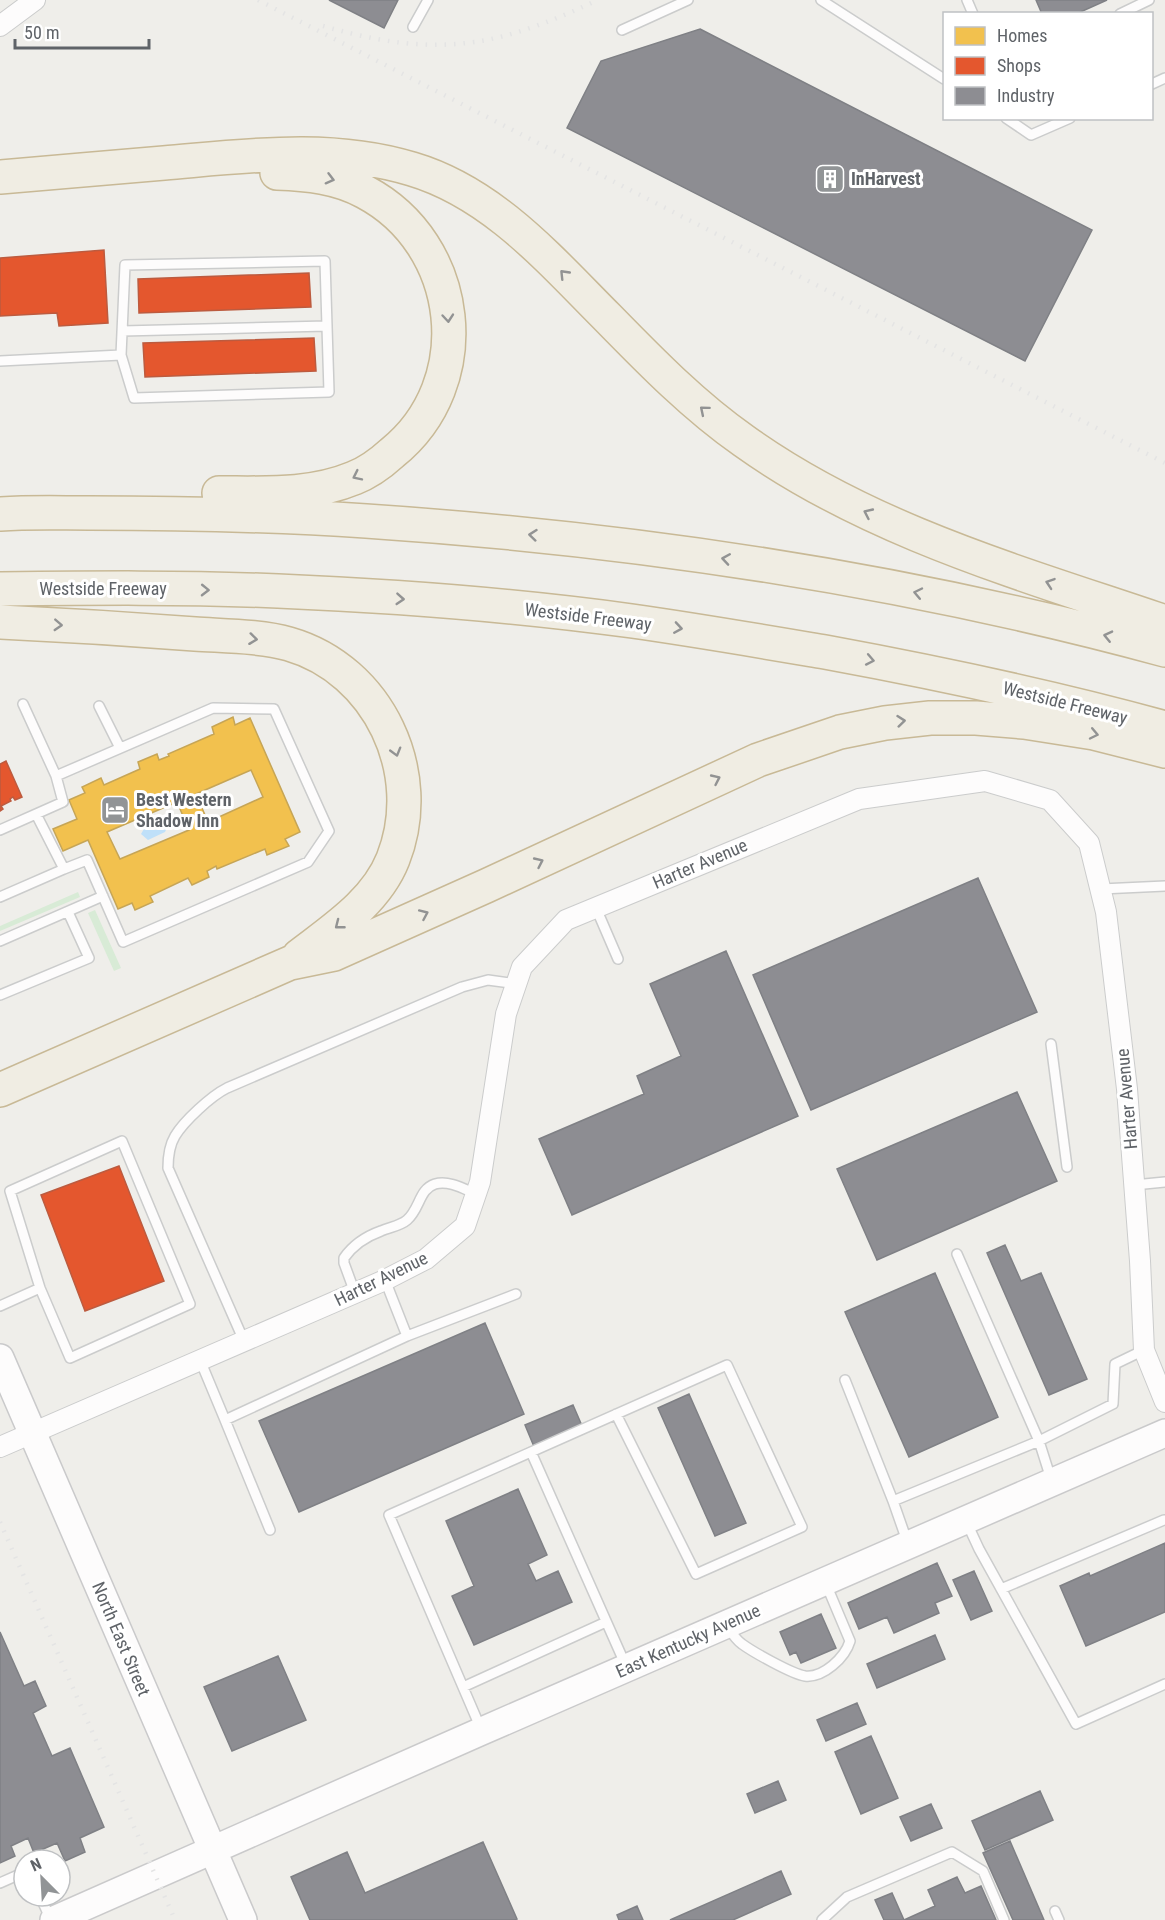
<svg xmlns="http://www.w3.org/2000/svg" width="1165" height="1920" viewBox="0 0 1165 1920" font-family="'Roboto Condensed',sans-serif">
<style>
.green{fill:#d8ebd6}
.water{fill:#bfe0f9}
.homes{fill:#f2c14e;stroke:#c6a556;stroke-width:1.5;fill-rule:evenodd}
.shops{fill:#e4572e;stroke:#bc5b3f;stroke-width:1.5}
.industry{fill:#8d8d92;stroke:#7f8085;stroke-width:1.5}
.lines{fill:none;stroke-linecap:round;stroke-linejoin:round}
.lane-casing{stroke:#cbcccc;stroke-width:12}
.street-casing{stroke:#cbcccc;stroke-width:22}
.secondary-casing{stroke:#cacacb;stroke-width:30}
.highway-casing{stroke:#c8b996;stroke-width:36}
.lane{stroke:#fdfcfc;stroke-width:9}
.street{stroke:#fdfcfc;stroke-width:20}
.secondary{stroke:#fdfcfc;stroke-width:27}
.highway{stroke:#f0ede3;stroke-width:33}
.rail{stroke:#e4e4e4;stroke-width:4.5;stroke-dasharray:1.5 8;stroke-linecap:butt}
.oneway{stroke:#929393}
.labels{text-anchor:middle;stroke-width:6;stroke-linejoin:round;paint-order:stroke}
.poi-label{font-size:18px;font-weight:bold;fill:#5f6368;stroke:#fff;text-anchor:start}
.street-label{font-size:18px;fill:#5f6368;stroke:#fff}
</style>
<rect width="100%" height="100%" fill="#efeeea"/>
<path class="green" d="M78 892 80 897 0 931V926Z
M95 910 121 968 114 971 88 913Z"/>
<path class="water" d="M165 818 170 821 165 832 148 840 141 834 148 822 157 823Z"/>
<path class="homes" d="M233 717 235 725 250 718 300 832 285 839 289 846 267 855 265 849 217 869 216 866 207 871 209 877 192 885 188 878 150 896 153 902 135 910 132 903 118 909 88 840 63 851 53 829 77 819 69 800 85 793 82 787 101 778 104 785 140 769 138 762 157 754 159 760 169 756 168 754 214 734 212 727ZM251 770 263 797 208 822 196 794ZM177 802 189 830 120 859 107 832Z"/>
<path class="shops" d="M104 250 108 323 59 326 57 313 0 316V258Z
M309 273 311 307 139 313 138 279Z
M314 338 316 371 145 377 143 343Z
M6 761 22 797 15 800 13 797 10 799 11 801 1 806 3 809 0 811V764Z
M119 1166 164 1281 85 1311 41 1195Z"/>
<path class="industry" d="M329 0H398L384 28Z
M1036 0H1107L1076 14H1042Z
M700 29 1092 230 1025 361 567 128 601 61Z
M978 878 1037 1012 811 1110 753 975Z
M726 951 798 1116 572 1215 539 1139 644 1094 637 1076 681 1056 650 984Z
M1017 1092 1057 1181 877 1260 837 1169Z
M1005 1245 1021 1281 1041 1273 1087 1379 1049 1395 987 1253Z
M935 1273 998 1417 909 1457 845 1312Z
M485 1323 524 1414 299 1512 259 1421Z
M689 1394 746 1523 715 1536 658 1408Z
M573 1405 583 1428 535 1449 525 1425Z
M518 1489 547 1555 528 1564 536 1581 558 1571 572 1602 474 1645 452 1596 474 1586 446 1521Z
M1165 1543V1612L1086 1646 1060 1586 1089 1573 1090 1576Z
M937 1563 952 1596 935 1603 939 1613 894 1633 887 1617 859 1629 848 1603Z
M974 1571 992 1611 971 1620 953 1580Z
M821 1614 836 1648 801 1663 796 1652 790 1655 780 1632Z
M0 1632 24 1686 35 1681 46 1706 33 1713 52 1756 70 1748 104 1827 80 1838 85 1852 65 1861 57 1843 34 1853 28 1838 11 1846 15 1856 0 1863Z
M935 1635 945 1659 877 1688 867 1664Z
M278 1656 306 1720 232 1751 204 1687Z
M857 1703 866 1724 826 1741 817 1720Z
M871 1736 898 1798 861 1814 835 1752Z
M778 1781 786 1800 755 1813 747 1794Z
M1040 1791 1053 1820 985 1850 972 1821Z
M931 1804 942 1828 911 1841 900 1817Z
M1010 1841 1044 1920H1013L983 1853Z
M483 1842 517 1919 514 1920H310L291 1877 347 1852 365 1893Z
M781 1871 791 1894 733 1920H670Z
M957 1877 965 1893 981 1886 996 1920H884L875 1900 892 1893 904 1920 935 1906 928 1890Z
M637 1906 643 1920H619L617 1915Z"/>
<g class="lines">
<g class="lane-casing">
<path id="lane" d="M821 0 944 79
M967 0 973 14
M1120 14 1149 0
M413 27 428 0
M622 30 688 0
M1152 84 1165 78
M1006 118 1031 135 1070 118
M325 261 329 392 134 398 121 355 125 265Z
M122 331 327 326
M0 361 121 355
M23 704 56 776
M99 706 120 748
M0 830 36 814
M1101 889 1165 886
M0 897 64 869 87 860 123 942 308 862 329 831 274 709 213 708 56 776 63 802 36 814 64 869
M596 908 618 959
M0 941 103 896
M0 995 89 958 68 912
M1051 1044 1067 1167
M122 1141 190 1304 70 1358 40 1288 10 1191Z
M1134 1185 1165 1182
M957 1254 1039 1441 1113 1404 1115 1364 1144 1350
M355 1293 344 1263V1258C353 1245 367 1236 381 1231 390 1227 400 1226 407 1220 420 1209 419 1189 435 1184 449 1180 464 1189 476 1194
M0 1306 40 1288
M407 1336 516 1294
M244 1341 168 1168C168 1157 169 1146 175 1136 184 1121 211 1096 227 1088L462 987 488 980 517 984
M200 1360 225 1420 407 1336 385 1280
M845 1380 893 1501 1039 1441 1051 1479
M225 1420 270 1530
M531 1452 626 1666
M893 1501 907 1541
M966 1521 979 1549 1076 1724 1165 1684
M1001 1589 1164 1520
M727 1626C731 1632 736 1640 742 1644 753 1652 792 1674 805 1676 823 1678 845 1658 850 1641L826 1584
M463 1687 606 1622
M481 1729 389 1515 727 1365 802 1527 696 1574 616 1414
M0 1883 18 1875 24 1874
M40 1896 51 1920
M1055 1911 1059 1920
M822 1920 847 1897 952 1852 983 1871 1004 1920"/>
</g>
<g class="street-casing">
<path id="street" d="M0 26 35 0
M0 1447 385 1280 426 1259 465 1226 480 1182 506 1014 522 967 566 920 859 799 985 781 1050 800 1089 843 1106 912 1127 1089 1140 1261 1144 1350 1165 1402"/>
</g>
<g class="secondary-casing">
<path id="secondary" d="M0 1358 243 1920
M54 1920 482 1731 1165 1433"/>
</g>
<g class="highway-casing">
<path id="highway" d="M0 177C55 172 109 168 164 163 246 156 331 144 412 169 493 193 550 260 608 318 651 362 694 406 744 441 870 531 1021 573 1165 622
M219 493C264 493 311 496 354 478 367 473 381 463 392 453 479 383 463 244 365 192 338 177 307 174 277 173
M0 514C29 512 59 513 89 513 181 513 274 515 366 521 636 539 904 579 1165 650
M0 589C93 588 185 587 278 591 396 596 515 605 632 621 696 630 760 641 825 652 939 673 1053 697 1165 728
M0 622C65 625 130 629 195 634 224 636 261 636 289 644 379 670 427 773 393 859 376 902 334 929 299 956
M0 1090 290 963 334 954 486 886 758 760 840 732 885 723 930 718H976L1024 722 1094 733 1165 751"/>
</g>
<use href="#lane" class="lane"/>
<use href="#street" class="street"/>
<use href="#secondary" class="secondary"/>
<use href="#highway" class="highway"/>
<path class="rail" d="M258 0 1165 463
M323 26C397 47 456 54 530 28 554 20 576 10 598 0
M0 1522 175 1920"/>
</g>
<defs><path id="oneway-chevron" d="M-2-3.5L2.5 0L-2 3.5" fill="none" stroke-width="1.6" stroke-linecap="round" stroke-linejoin="round" transform="scale(1.5)"/></defs>
<g class="oneway">
<use href="#oneway-chevron" transform="translate(330 179) rotate(15)"/>
<use href="#oneway-chevron" transform="translate(564 274) rotate(-134)"/>
<use href="#oneway-chevron" transform="translate(448 318) rotate(85)"/>
<use href="#oneway-chevron" transform="translate(704 410) rotate(-140)"/>
<use href="#oneway-chevron" transform="translate(357 476) rotate(154)"/>
<use href="#oneway-chevron" transform="translate(868 513) rotate(-155)"/>
<use href="#oneway-chevron" transform="translate(533 535) rotate(-174)"/>
<use href="#oneway-chevron" transform="translate(726 559) rotate(-171)"/>
<use href="#oneway-chevron" transform="translate(1050 583) rotate(-161)"/>
<use href="#oneway-chevron" transform="translate(205 590) rotate(1)"/>
<use href="#oneway-chevron" transform="translate(918 593) rotate(-168)"/>
<use href="#oneway-chevron" transform="translate(400 599) rotate(4)"/>
<use href="#oneway-chevron" transform="translate(58 625) rotate(3)"/>
<use href="#oneway-chevron" transform="translate(678 628) rotate(9)"/>
<use href="#oneway-chevron" transform="translate(1108 636) rotate(-167)"/>
<use href="#oneway-chevron" transform="translate(253 639) rotate(7)"/>
<use href="#oneway-chevron" transform="translate(870 660) rotate(11)"/>
<use href="#oneway-chevron" transform="translate(901 721) rotate(-6)"/>
<use href="#oneway-chevron" transform="translate(1094 734) rotate(12)"/>
<use href="#oneway-chevron" transform="translate(396 752) rotate(74)"/>
<use href="#oneway-chevron" transform="translate(716 779) rotate(-25)"/>
<use href="#oneway-chevron" transform="translate(539 862) rotate(-25)"/>
<use href="#oneway-chevron" transform="translate(424 914) rotate(-24)"/>
<use href="#oneway-chevron" transform="translate(339 925) rotate(142)"/>
</g>
<defs>
<g id="building-square" transform="scale(1.5)"><rect x="-9" y="-9" width="18" height="18" rx="4" fill="#919496" stroke="#fff"/><path d="M-4-6H4V6H1V3H-1V6H-4ZM-2.5-4.3h1.7v1.8h-1.7ZM.8-4.3h1.7v1.8H.8ZM-2.5-1h1.7V.8h-1.7ZM.8-1h1.7V.8H.8Z" fill="#fff"/></g>
<g id="hotel-square" transform="scale(1.5)"><rect x="-9" y="-9" width="18" height="18" rx="4" fill="#919496" stroke="#fff"/><path d="M-6-4.5h1.5V1H6V5H4.5V3h-9V5H-6ZM-4 0a1.8 1.8 0 1 1 3.6 0ZM.5 0V-2.5h3Q6-2.5 6 0Z" fill="#fff"/></g>
</defs>
<g fill-rule="evenodd">
<use href="#building-square" x="830" y="179"/>
<use href="#hotel-square" x="115" y="810"/>
</g>
<g class="labels">
<g class="poi-label">
<text x="851" y="185">InHarvest</text>
<text x="136" y="806">Best Western<tspan x="136" dy="21">Shadow Inn</tspan></text>
</g>
<g class="street-label">
<text x="103" y="595">Westside Freeway</text>
<text transform="translate(588 617) rotate(7)" y="6">Westside Freeway</text>
<text transform="translate(1065 703) rotate(14)" y="6">Westside Freeway</text>
<text transform="translate(700 864) rotate(-23)" y="6">Harter Avenue</text>
<text transform="translate(1127 1099) rotate(-95)" y="6">Harter Avenue</text>
<text transform="translate(381 1279) rotate(-26)" y="6">Harter Avenue</text>
<text transform="translate(121 1639) rotate(67)" y="6">North East Street</text>
<text transform="translate(688 1641) rotate(-24)" y="6">East Kentucky Avenue</text>
</g>
</g>
<rect x="943" y="12" width="210" height="108" fill="#ffffff" stroke="#bfc1c3" stroke-width="1.5"/>
<rect x="955" y="27" width="30" height="18" fill="#f2c14e" stroke="#bfc1c3" stroke-width="1.5"/>
<text x="997" y="42" font-size="18" fill="#5f6368">Homes</text>
<rect x="955" y="57" width="30" height="18" fill="#e4572e" stroke="#bfc1c3" stroke-width="1.5"/>
<text x="997" y="72" font-size="18" fill="#5f6368">Shops</text>
<rect x="955" y="87" width="30" height="18" fill="#8d8d92" stroke="#bfc1c3" stroke-width="1.5"/>
<text x="997" y="102" font-size="18" fill="#5f6368">Industry</text>
<g transform="translate(42 1878) rotate(336)"><circle r="28" fill="#ffffff" stroke="#bfc1c3" stroke-width="1.5"/>
<path d="M0-4.5L10 22L0 15L-10 22Z" fill="#919496"/>
<text y="-9" font-size="16" font-weight="bold" text-anchor="middle" fill="#5f6368">N</text>
</g>
<path d="M15 39v9h134v-9" fill="none" stroke="#5f6368" stroke-width="3"/>
<text x="24" y="39" font-size="18" fill="#5f6368" stroke="#ffffff" stroke-width="4.5" paint-order="stroke">50 m</text>
</svg>
